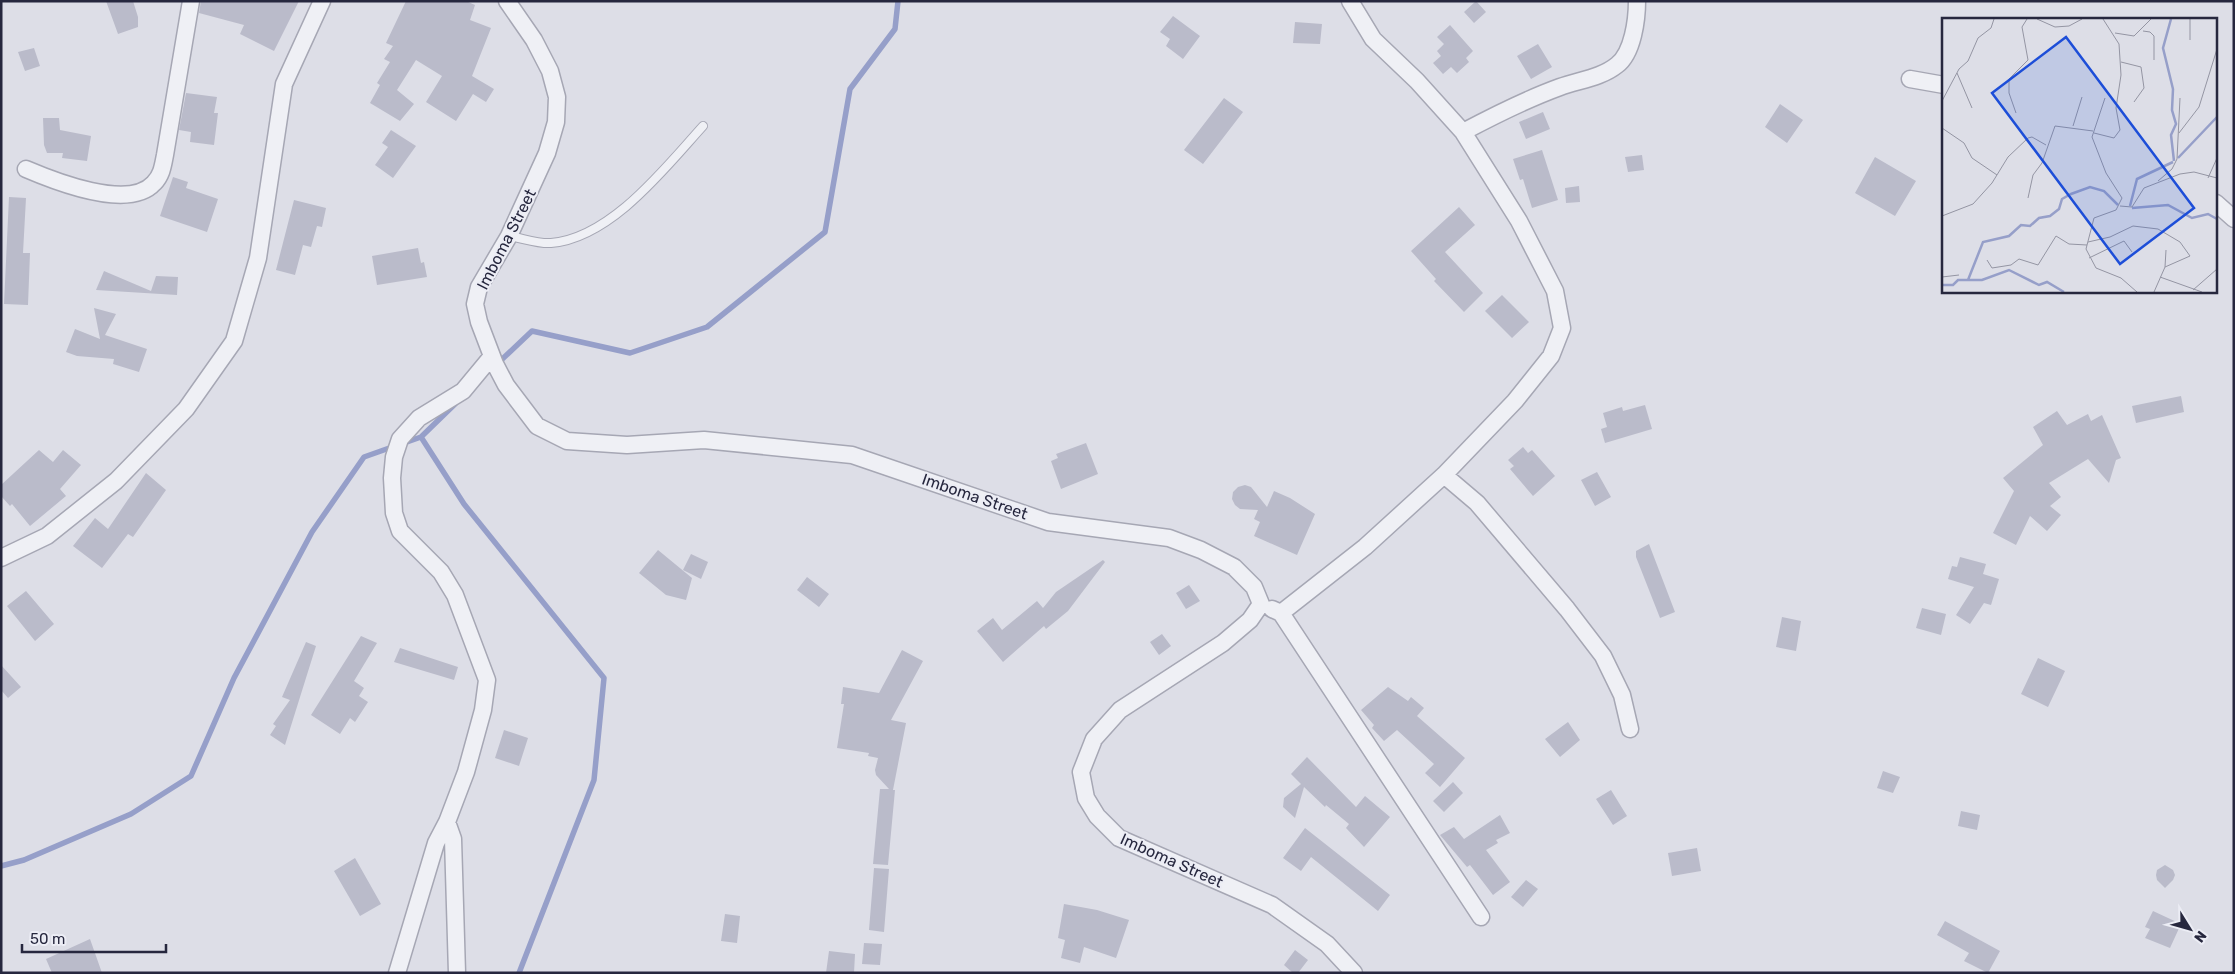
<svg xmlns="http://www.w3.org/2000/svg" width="2235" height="974" viewBox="0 0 2235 974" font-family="Rubik,sans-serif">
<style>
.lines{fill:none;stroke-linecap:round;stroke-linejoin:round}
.stream{stroke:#969fc9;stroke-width:5.5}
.building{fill:#babbca}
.lane-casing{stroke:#a6a7b4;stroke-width:10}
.street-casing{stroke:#a6a7b4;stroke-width:19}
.lane{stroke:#eff0f5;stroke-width:8}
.street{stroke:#eff0f5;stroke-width:16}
.labels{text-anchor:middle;stroke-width:4;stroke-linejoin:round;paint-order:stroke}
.street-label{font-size:16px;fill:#26273e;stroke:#ecedf5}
.inset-river{fill:none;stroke:#969fc9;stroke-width:2.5}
.inset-road{fill:none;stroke:#9495a3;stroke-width:1}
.view{fill:#1d4ed8;fill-opacity:0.15;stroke:#1d4ed8;stroke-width:2.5}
.inset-edge{fill:none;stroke:#26273e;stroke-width:2.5}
</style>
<rect width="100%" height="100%" fill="#dddee7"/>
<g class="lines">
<path class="stream" d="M496 365 532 331 630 353 707 327 825 232 850 89 895 29 898 1
M421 437 464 504 604 678 594 780 519 973
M404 443 421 437 455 404
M1 866 24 860 131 814 191 776 234 678 312 532 364 457 395 446"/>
</g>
<path class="building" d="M106 1H133L138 17V27L118 34Z
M201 1H299L274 51 240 34 244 25 199 13Z
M406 1H466L475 5 470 20 491 28 472 76 494 89 486 102 473 94 456 121 426 102 442 76 416 60 397 90 414 104 400 121 370 103 380 85 377 83 390 62 384 59 393 46 386 43Z
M1476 1 1486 12 1474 23 1464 12Z
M1173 16 1200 36 1183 59 1166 46 1170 39 1160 32Z
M1295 22 1322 24 1320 44 1293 43Z
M1450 25 1473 51 1466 58 1469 62 1457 73 1451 67 1443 74 1433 63 1441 56 1437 51 1444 44 1437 37Z
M1538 44 1552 67 1531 79 1517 56Z
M34 48 40 66 25 71 18 52Z
M186 93 217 97 214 113H218L214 145 190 142 191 132 179 130Z
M1224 98 1243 112 1203 164 1184 150Z
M1780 104 1803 120 1787 143 1765 127Z
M1543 112 1550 129 1526 139 1519 122Z
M43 118H59L60 130 91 136 87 161 62 158 63 153H47L44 145Z
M391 130 416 146 393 178 375 165 388 147 382 143Z
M1542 150 1558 200 1532 208 1523 179 1520 180 1513 159Z
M1642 155 1644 170 1628 172 1625 157Z
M1875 157 1916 181 1895 216 1855 193Z
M173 177 188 182 186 188 218 199 207 232 160 216Z
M1579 186 1580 202 1566 203 1565 188Z
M9 197 26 198 23 253H30L28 305 4 304Z
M294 200 326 208 322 227 317 226 311 247 303 245 295 275 276 270Z
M1459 207 1475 225 1445 252 1483 293 1464 312 1434 281 1436 279 1411 251Z
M418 248 421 263 424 262 427 277 377 285 372 256Z
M104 271 151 291 156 276 178 277 177 295 96 290Z
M1502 295 1529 322 1512 338 1485 311Z
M94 308 116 314 105 335 147 349 139 372 113 364 114 359 77 356 66 352 75 329 100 339Z
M2181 396 2184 412 2136 423 2132 406Z
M1645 405 1652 429 1605 443 1601 429 1607 427 1603 413 1622 407 1623 411Z
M2057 411 2067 425 2088 414 2091 421 2102 415 2121 458 2116 460 2109 483 2088 459 2049 483 2061 497 2050 506 2061 515 2047 531 2030 516 2016 545 1993 533 2014 491 2003 478 2043 445 2033 427Z
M1086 443 1098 474 1061 489 1051 461 1058 458 1056 454Z
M1523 447 1528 453 1532 450 1555 476 1533 496 1510 469 1514 466 1508 460Z
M39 450 53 462 63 450 81 465 60 489 66 496 30 526 12 504 10 506 1 496V485Z
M1597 472 1611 497 1595 506 1581 480Z
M146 473 166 490 133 537 128 534 102 568 73 546 95 518 108 529Z
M1245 485 1251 487 1267 507 1274 491 1290 498 1315 514 1297 555 1254 536 1260 522 1254 519 1258 510 1240 509 1235 505 1232 499 1233 492 1238 487Z
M1649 544 1675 612 1660 618 1636 557V551Z
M658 550 692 578 686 600 666 595 639 573Z
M691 554 708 562 701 579 683 570Z
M1960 557 1986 564 1983 574 1999 579 1991 605 1984 603 1970 624 1956 615 1974 587 1948 579 1952 566 1957 567Z
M1103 560 1105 562 1068 611 1046 629 1044 626 1003 662 977 631 993 618 1002 630 1037 601 1043 608 1056 592Z
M807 577 829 594 819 607 797 590Z
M1189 585 1200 601 1186 609 1176 593Z
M26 591 54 624 35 641 7 606Z
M1922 608 1946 614 1941 635 1916 628Z
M1782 617 1801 621 1796 651 1776 647Z
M1162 634 1171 646 1159 655 1150 642Z
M361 636 377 643 354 681 364 688 359 696 368 702 355 722 350 718 340 734 311 715Z
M306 642 316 646 285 745 270 735 276 726 273 724 290 700 282 697Z
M400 648 458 667 454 680 394 662Z
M902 650 923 661 891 720 906 723 893 790H895L888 865 873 864 880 789H889L876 775 875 770 878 758 868 756 869 753 837 748 844 704H841L843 687 879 693Z
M2038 658 2065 671 2048 707 2021 694Z
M1 665 21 687 8 698 1 690Z
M1388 687 1408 701 1411 697 1424 708 1417 716 1465 758 1440 787 1425 773 1434 764 1397 730 1384 741 1372 728 1374 725 1361 710Z
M1568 722 1580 740 1560 757 1545 739Z
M504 730 528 738 519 766 495 758Z
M1307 757 1356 807 1365 796 1390 817 1364 847 1346 828 1349 824 1326 805 1325 807 1304 787 1295 818 1283 807 1284 798 1301 784 1291 774Z
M1883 771 1900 777 1893 793 1877 788Z
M1453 782 1463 793 1444 812 1433 801Z
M1611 790 1627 816 1613 825 1596 799Z
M1961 811 1980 815 1977 830 1958 826Z
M1500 815 1510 833 1496 840 1498 843 1486 850 1510 882 1493 895 1470 865 1467 867 1440 835 1454 827 1464 839Z
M1305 828 1390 895 1378 911 1311 857 1301 871 1283 858Z
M1697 848 1701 871 1672 876 1668 853Z
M355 858 381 904 360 916 334 871Z
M2165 865 2173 870 2175 875 2173 880 2165 888 2157 880 2156 875 2157 870Z
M874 868 889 869 884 932 869 930Z
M1526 880 1538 889 1523 907 1511 897Z
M1064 904 1097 910 1129 920 1116 958 1084 947 1080 963 1061 958 1065 940 1058 938Z
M2153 911 2181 924 2170 948 2145 938 2150 929 2145 927Z
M725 914 740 916 737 943 721 941Z
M1945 921 2000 951 1988 973 1964 961 1969 953 1937 935Z
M90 939 102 973H52L46 959Z
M864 943 882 944 880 965 862 964Z
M1295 950 1308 960 1298 973H1293L1284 965Z
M829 951 855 954 854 973H826Z"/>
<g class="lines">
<g class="lane-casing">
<path id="lane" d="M509 236C522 238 538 244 551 243 611 238 665 168 703 126"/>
</g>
<g class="street-casing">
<path id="street" d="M507 1 534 40 550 71 557 97 556 122 547 153 509 236 479 287 475 304 479 322 495 364 506 385 537 426 567 441 627 445 704 440 852 455 1048 522 1169 538 1201 550 1234 567 1254 587 1261 604
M1910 79 1944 85
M1463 132C1495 115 1527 99 1560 87 1579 80 1601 78 1617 65 1633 53 1637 19 1637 1
M26 169C54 181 129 211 154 183 162 175 163 165 165 155L191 1
M2216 203 2234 219
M1444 475 1477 503 1567 609 1603 656 1622 695 1630 729
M1 558 47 536 116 481 186 409 234 341 258 258 284 84 322 1
M1261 604 1250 620 1223 643 1120 710 1094 739 1081 772 1086 798 1097 816 1119 838 1272 905 1327 944 1354 973
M1272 609 1281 613 1481 917
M1281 613 1365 547 1444 475 1515 401 1551 356 1562 328 1555 291 1519 221 1463 132 1417 81 1373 39 1350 1
M447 822 453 839 457 973
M397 973 436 843 447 822 466 772 483 710 487 680 455 595 441 572 400 531 394 513 392 478 394 457 400 439 419 418 463 391 492 356"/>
</g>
<use href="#lane" class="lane"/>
<use href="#street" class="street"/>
</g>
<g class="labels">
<g class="street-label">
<text transform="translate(506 239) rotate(-63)" y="6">Imboma Street</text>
<text transform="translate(975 496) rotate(19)" y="6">Imboma Street</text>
<text transform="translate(1172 860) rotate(24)" y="6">Imboma Street</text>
</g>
</g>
<g transform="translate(1942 18)">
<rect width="275" height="275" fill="#dddee7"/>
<path class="inset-river" d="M229 1 221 30 231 71 230 92 234 106 229 117 232 143M236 140 275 99M188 188 195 161 231 144M190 190 226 187 250 200 266 196 275 201M26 262 41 224 67 218 79 207 88 208 97 200 108 198 117 191 120 181 129 176 148 169 162 173 176 187M0 267H11L16 262H40L67 252 97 267 105 264 122 274"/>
<path class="inset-road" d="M95 1 113 9 127 8 140 1M248 1V22M201 13 208 14 212 18V42M173 15 192 18 209 1M179 44 199 49 202 70 192 84M15 55 30 90M163 80 150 119 164 155 180 180 174 192 152 200 144 231 154 250 179 260 195 274M0 83 17 51 26 43 36 20 49 10 52 1M74 95 67 75V61L86 42 80 9 85 1M131 108 140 79M0 110 22 125 30 140 55 157M152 115 172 120 178 112 174 90 179 57 177 26 161 1M237 115 257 89 275 31M266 160 275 140M216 163 230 151 235 141 238 80M86 180 91 157 100 145 113 108 151 113M178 188 190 189 202 170 238 156 252 154 275 160M0 198 31 186 50 165 66 139 86 120 90 119 104 127M146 224 168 219 191 208 216 211 238 224 248 238 223 249M147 240 182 223 190 234M45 242 50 250 69 247 77 241 96 247 114 218 127 226 145 227M0 259 17 257M218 259 260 274M251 272 275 251M212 274 223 249 224 232"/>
<path class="view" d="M124 19 252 190 178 246 50 75Z"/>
<rect width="275" height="275" class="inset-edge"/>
</g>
<rect width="2235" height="974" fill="none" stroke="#26273e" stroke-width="5"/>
<g transform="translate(2190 929) rotate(127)" stroke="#ecedf5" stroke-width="4" paint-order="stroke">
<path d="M0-4L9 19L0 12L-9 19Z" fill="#26273e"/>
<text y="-8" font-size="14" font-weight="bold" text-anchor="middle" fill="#26273e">N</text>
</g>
<path d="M22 944v8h144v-8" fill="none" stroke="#26273e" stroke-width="2.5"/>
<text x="30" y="944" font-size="15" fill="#26273e" stroke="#ecedf5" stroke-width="4" paint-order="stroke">50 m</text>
</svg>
